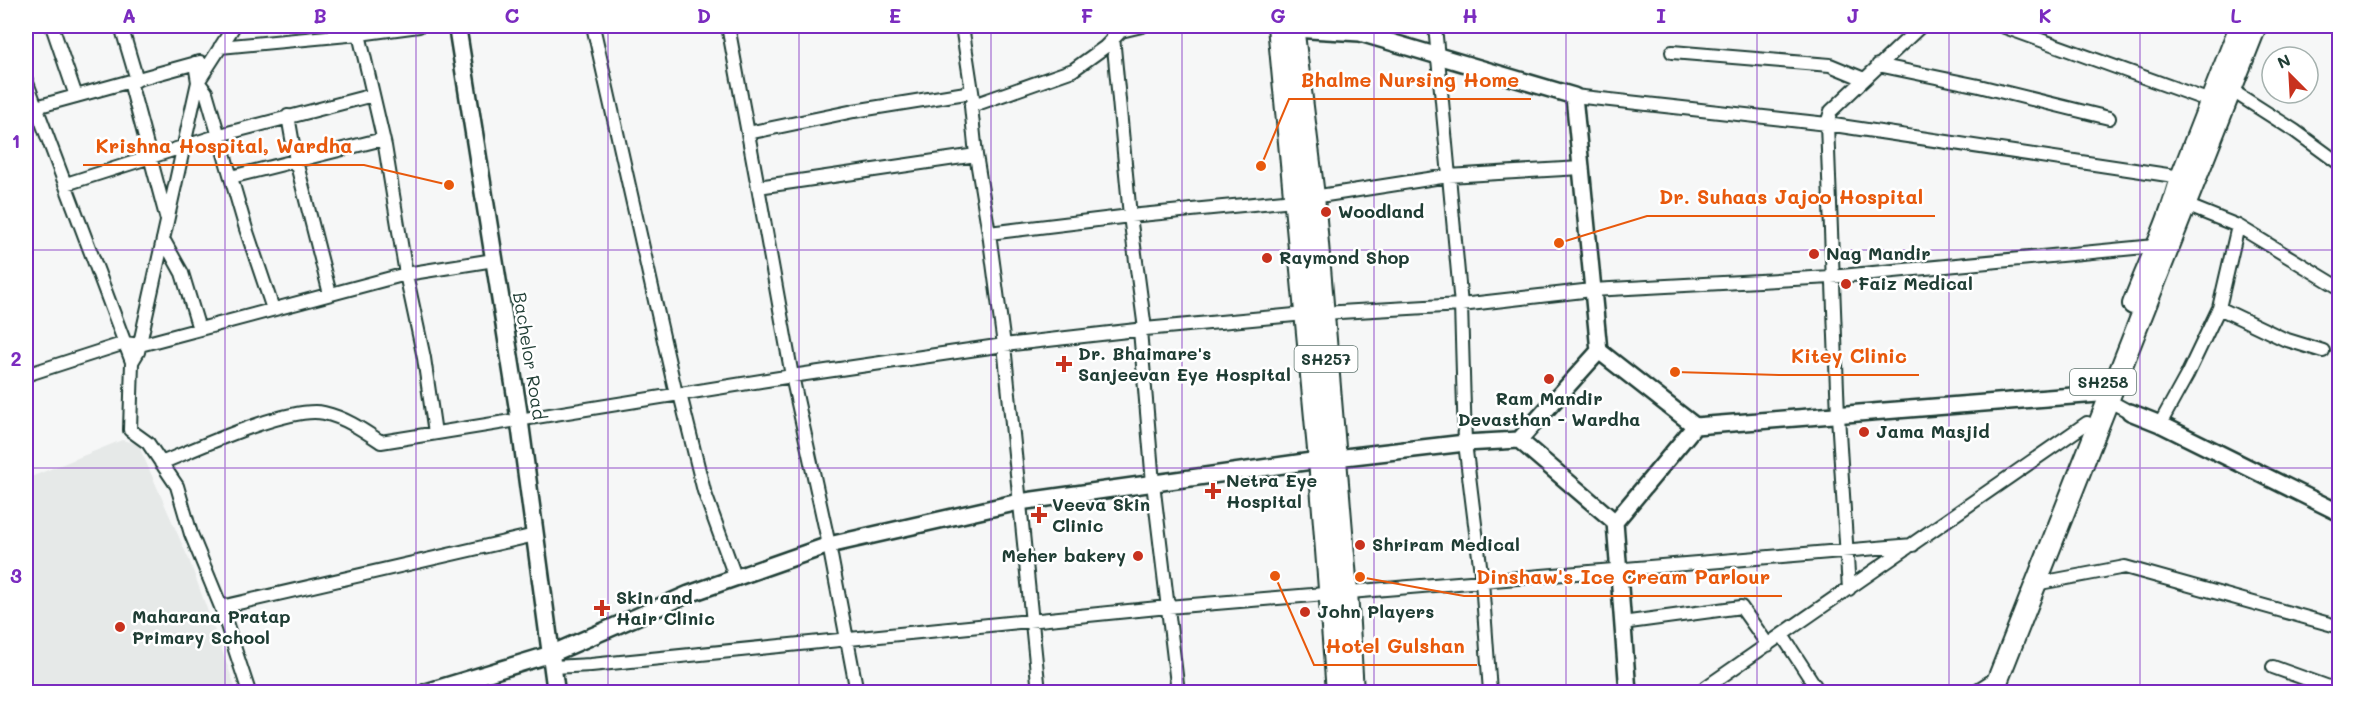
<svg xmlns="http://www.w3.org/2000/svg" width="2365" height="718" viewBox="0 0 2365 718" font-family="Mali,sans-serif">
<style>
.built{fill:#e6e9e8}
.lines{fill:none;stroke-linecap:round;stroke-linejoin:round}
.minor-casing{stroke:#1f3d34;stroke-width:16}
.tertiary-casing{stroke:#1f3d34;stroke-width:20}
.secondary-casing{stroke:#1f3d34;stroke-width:21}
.primary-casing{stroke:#1f3d34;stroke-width:24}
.minor{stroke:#fff;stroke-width:12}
.tertiary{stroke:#fff;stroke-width:15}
.secondary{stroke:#fff;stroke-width:16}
.primary{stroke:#fff;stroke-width:20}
.grid{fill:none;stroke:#7b2cbf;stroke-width:1.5;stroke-opacity:0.55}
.poi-dot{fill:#c8321e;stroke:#fff;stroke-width:2}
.labels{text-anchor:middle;stroke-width:5;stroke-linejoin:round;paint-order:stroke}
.shield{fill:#fff;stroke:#627771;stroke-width:1.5}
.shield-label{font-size:16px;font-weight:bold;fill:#1f3d34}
.poi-label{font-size:18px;font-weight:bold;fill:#1f3d34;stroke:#fff;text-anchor:start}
.street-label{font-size:18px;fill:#1f3d34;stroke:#fff}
.leader{fill:none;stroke:#e8590c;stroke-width:2}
.callout-dot{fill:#e8590c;stroke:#fff;stroke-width:2}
.callout-label{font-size:20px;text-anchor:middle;font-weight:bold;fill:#e8590c;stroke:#fff;stroke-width:5;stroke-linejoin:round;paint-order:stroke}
.neatline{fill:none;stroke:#7b2cbf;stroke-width:2}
.grid-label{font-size:20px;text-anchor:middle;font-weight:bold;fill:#7b2cbf}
</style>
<rect width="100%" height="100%" fill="#f6f7f7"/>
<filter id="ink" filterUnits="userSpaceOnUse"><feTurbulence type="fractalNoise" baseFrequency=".0167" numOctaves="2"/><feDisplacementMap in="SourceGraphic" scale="12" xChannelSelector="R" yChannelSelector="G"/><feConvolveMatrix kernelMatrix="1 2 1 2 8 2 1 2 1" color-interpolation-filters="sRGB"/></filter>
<g filter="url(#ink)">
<path class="built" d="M122 440 138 444 190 562 237 692H26V479Z"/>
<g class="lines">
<g class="minor-casing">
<path id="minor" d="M52 26 76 96
M121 26 137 80
M419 26 359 34 385 146 406 274 424 358 435 433
M593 26 676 394
M728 26 758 187
M962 26 973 98
M1112 26 1130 216 1145 329
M1435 26 1461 305 1465 443 1482 581 1913 545
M1921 26 1831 111 1827 124 2181 177
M2002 26 2210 101
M220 47 359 34
M1672 52 1830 65 1864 79
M195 63 198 82 206 92 246 229 273 309
M1878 65 1979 86 2109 118
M26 80 132 362 130 430 148 443 177 486 191 534 221 607 535 535
M130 82 167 220
M2231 90 2295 131 2340 164
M1574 96 1827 124 1838 416 1849 589
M36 107 200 62
M288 116 296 161 330 294
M748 133 854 111 972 92
M976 155 971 106 1073 70 1105 47 1121 31 1142 26
M231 177 383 139
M66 184 220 135 373 95
M2186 205 2238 226 2340 288
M989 233 1004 345 1039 692
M163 239 182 273 199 329
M2219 308 2284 339 2323 351
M1140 330 1153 483 1178 692
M132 362 138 352 198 82 234 26
M26 375 125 343 140 345 406 274 494 260
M680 394 704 491 736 579
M2102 397 2130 412
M2160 424 2187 375 2219 308 2238 226
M161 463C196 449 290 405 324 413 346 418 363 430 381 442L792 376 1004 345 1145 329 1305 314 1461 305 1592 290 1831 277 2155 246
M2035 584 2125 567 2340 627
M221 607 249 692
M1622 623 1741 607 1768 645
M1782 635 1819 692
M553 667 591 665 1168 607 1482 581 1490 692
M2273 667 2340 691
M857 692 829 545 792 376 758 187 976 155 989 233 1130 216 1294 200 1448 176 1581 168
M1699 692 2087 423
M1974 692 1998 677"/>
</g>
<g class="tertiary-casing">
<path id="tertiary" d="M1293 29 1360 33 1574 96 1599 351 1695 426
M2130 412 2160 424 2340 513
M1519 440 1615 522 1628 692
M1615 522 1695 426 2098 394
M426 692 551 654 689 594 829 545 1019 502 1319 460 1465 443 1519 440 1599 351"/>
</g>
<g class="secondary-casing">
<path id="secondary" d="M457 26 518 409 556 692"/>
</g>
<g class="primary-casing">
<path id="primary" d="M1278 26 1319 460 1337 692
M1293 26 1314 196 1347 591 1353 692
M2133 304C2149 262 2170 221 2181 177L2240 26
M1993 692 2256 26"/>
</g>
<use href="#minor" class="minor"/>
<use href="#tertiary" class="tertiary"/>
<use href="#secondary" class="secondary"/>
<use href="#primary" class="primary"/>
</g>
</g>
<path class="grid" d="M225 26V692M416 26V692M608 26V692M799 26V692M991 26V692M1182 26V692M1374 26V692M1566 26V692M1757 26V692M1949 26V692M2140 26V692M26 250H2340M26 468H2340"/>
<g class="poi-dot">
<circle cx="1326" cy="212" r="6"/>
<circle cx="1814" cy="254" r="6"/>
<circle cx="1267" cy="258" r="6"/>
<circle cx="1846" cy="284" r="6"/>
<path d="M1061 355h6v6h6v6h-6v6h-6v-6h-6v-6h6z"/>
<circle cx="1549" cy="379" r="6"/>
<circle cx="1864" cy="432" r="6"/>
<path d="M1210 482h6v6h6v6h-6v6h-6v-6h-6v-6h6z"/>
<path d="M1036 506h6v6h6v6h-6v6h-6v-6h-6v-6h6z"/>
<circle cx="1360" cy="545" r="6"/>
<circle cx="1138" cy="556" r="6"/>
<path d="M599 599h6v6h6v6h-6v6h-6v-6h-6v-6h6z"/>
<circle cx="1305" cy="612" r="6"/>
<circle cx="120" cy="627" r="6"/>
</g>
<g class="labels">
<g class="shield">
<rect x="1294.5" y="346" width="63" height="26" rx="4.5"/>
<rect x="2070" y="369" width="66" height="26" rx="4.5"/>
</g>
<g class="shield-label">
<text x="1326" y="365">SH257</text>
<text x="2103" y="388">SH258</text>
</g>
<g class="poi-label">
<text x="1338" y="218">Woodland</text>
<text x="1826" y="260">Nag Mandir</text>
<text x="1279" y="264">Raymond Shop</text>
<text x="1858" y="290">Faiz Medical</text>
<text x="1078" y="360">Dr. Bhaimare's<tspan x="1078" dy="21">Sanjeevan Eye Hospital</tspan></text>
<text x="1549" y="405" text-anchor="middle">Ram Mandir<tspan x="1549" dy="21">Devasthan - Wardha</tspan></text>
<text x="1876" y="438">Jama Masjid</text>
<text x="1226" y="487">Netra Eye<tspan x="1226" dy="21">Hospital</tspan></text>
<text x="1052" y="511">Veeva Skin<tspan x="1052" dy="21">Clinic</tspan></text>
<text x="1372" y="551">Shriram Medical</text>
<text x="1126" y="562" text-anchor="end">Meher bakery</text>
<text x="616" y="604">Skin and<tspan x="616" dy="21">Hair Clinic</tspan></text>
<text x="1317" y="618">John Players</text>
<text x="132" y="623">Maharana Pratap<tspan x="132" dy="21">Primary School</tspan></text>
</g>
<g class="street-label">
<text transform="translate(529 356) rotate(81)" y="6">Bachelor Road</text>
</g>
</g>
<path class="leader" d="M1261 166L1289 99H1531M449 185L364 165H83M1559 243L1647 216H1935M1675 372L1779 375H1919M1360 577L1464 596H1782M1275 576L1314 665H1477"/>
<g class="callout-dot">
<circle cx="1261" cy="166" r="6"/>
<circle cx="449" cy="185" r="6"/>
<circle cx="1559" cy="243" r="6"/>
<circle cx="1675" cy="372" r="6"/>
<circle cx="1360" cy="577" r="6"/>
<circle cx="1275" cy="576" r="6"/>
</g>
<g class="callout-label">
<text x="1410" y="87">Bhalme Nursing Home</text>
<text x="224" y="153">Krishna Hospital, Wardha</text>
<text x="1791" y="204">Dr. Suhaas Jajoo Hospital</text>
<text x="1849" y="363">Kitey Clinic</text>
<text x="1623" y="584">Dinshaw's Ice Cream Parlour</text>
<text x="1395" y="653">Hotel Gulshan</text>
</g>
<rect width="2365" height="718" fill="none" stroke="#fff" stroke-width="66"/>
<g transform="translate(2290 75) rotate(336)"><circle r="28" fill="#ffffff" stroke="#a5b1ae" stroke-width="1.5"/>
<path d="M0-4.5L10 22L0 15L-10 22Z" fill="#c8321e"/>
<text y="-9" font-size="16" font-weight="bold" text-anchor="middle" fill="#1f3d34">N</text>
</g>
<rect x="33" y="33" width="2299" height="652" class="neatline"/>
<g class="grid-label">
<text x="129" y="23">A</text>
<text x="320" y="23">B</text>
<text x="512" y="23">C</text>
<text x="704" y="23">D</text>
<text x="895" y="23">E</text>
<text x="1087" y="23">F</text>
<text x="1278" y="23">G</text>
<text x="1470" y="23">H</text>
<text x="1661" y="23">I</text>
<text x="1853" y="23">J</text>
<text x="2045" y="23">K</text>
<text x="2236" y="23">L</text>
<text x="16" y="148">1</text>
<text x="16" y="366">2</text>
<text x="16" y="583">3</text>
</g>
</svg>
